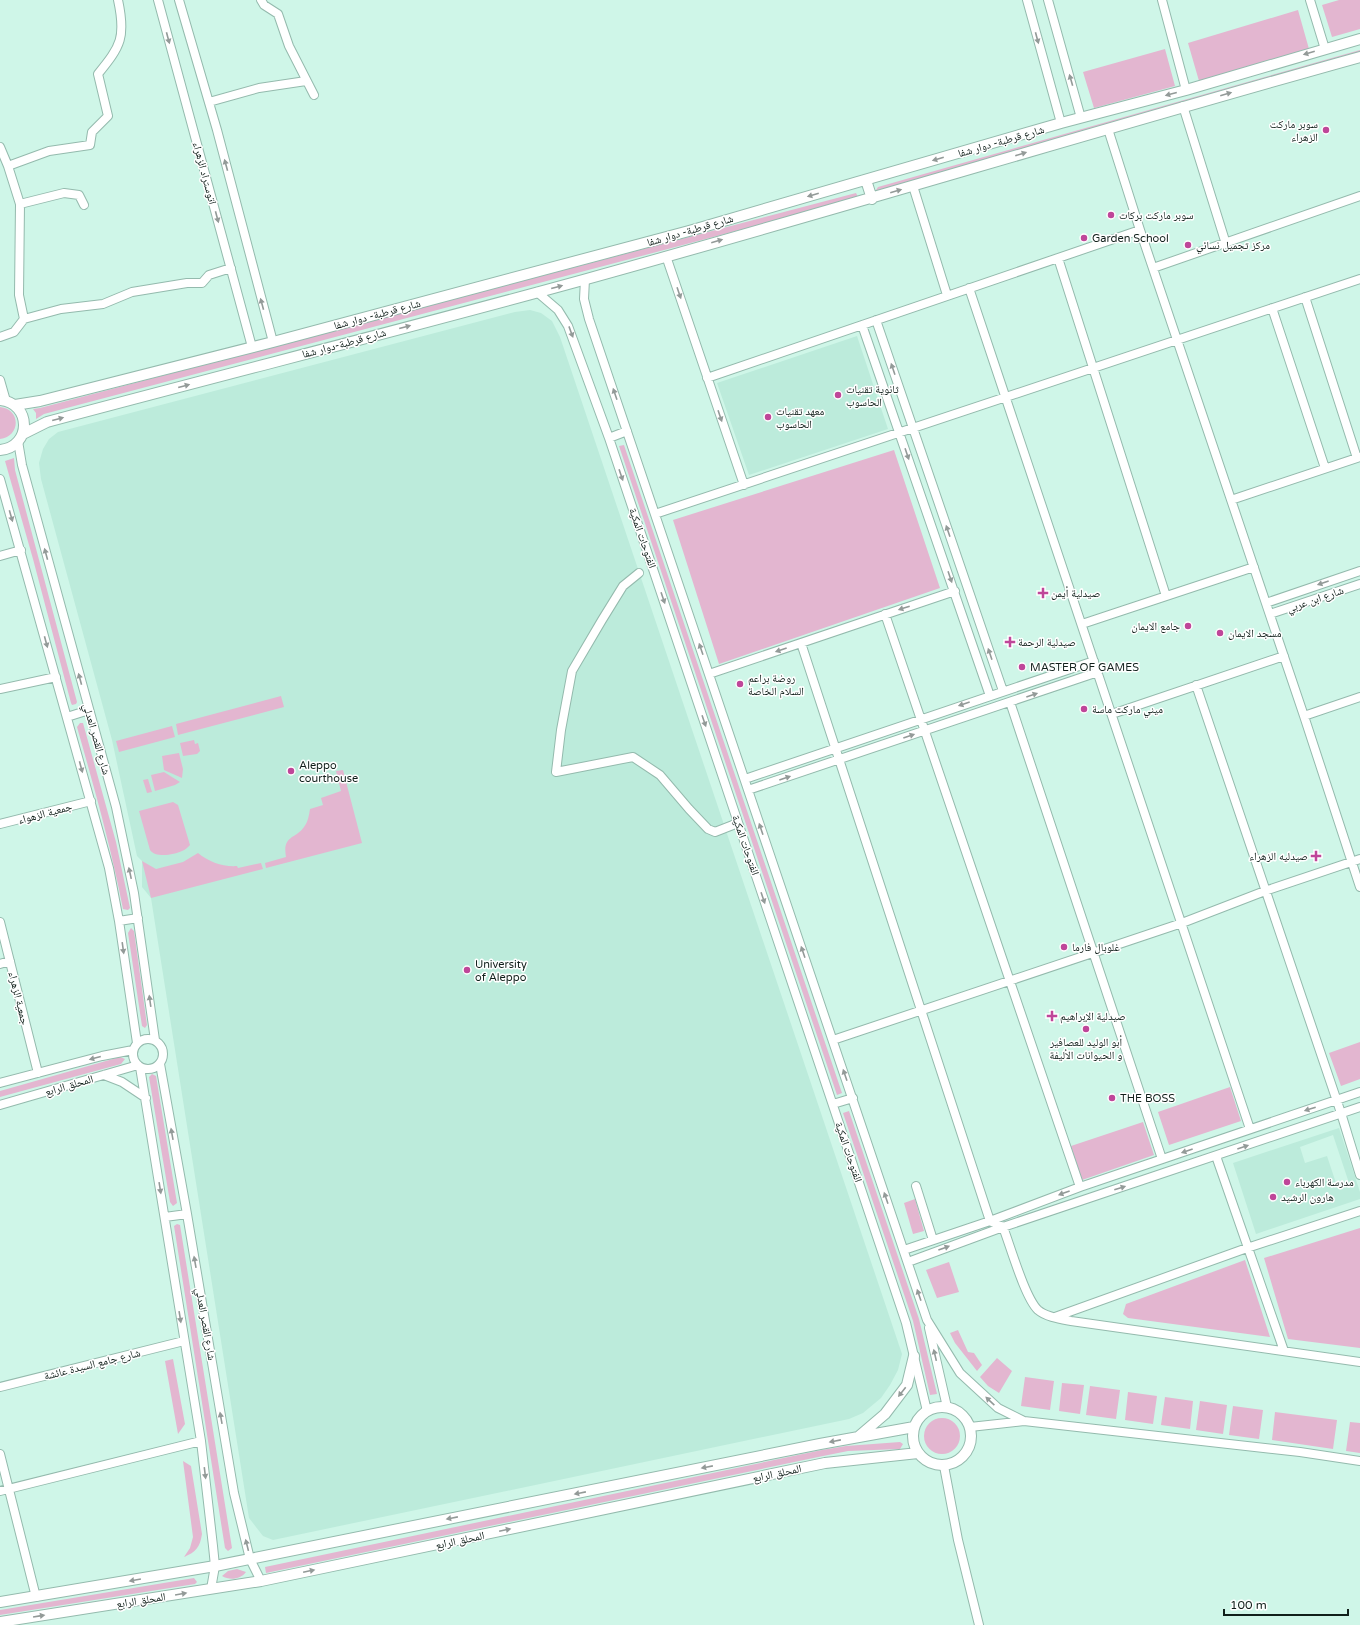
<svg xmlns="http://www.w3.org/2000/svg" width="1360" height="1625" viewBox="0 0 1360 1625" font-family="'Varela Round','Noto Naskh Arabic',sans-serif">
<style>
.built{fill:#bcebdb;fill-rule:evenodd}
.green{fill:#e3b6d0}
.lines{fill:none;stroke-linecap:round;stroke-linejoin:round}
.minor-casing{stroke:#94baad;stroke-width:10}
.major-casing{stroke:#94baad;stroke-width:12}
.minor{stroke:#fff;stroke-width:8}
.major{stroke:#fff;stroke-width:10}
.oneway{fill:#939a98}
.poi-dot{fill:#bf4699;stroke:#fff;stroke-width:1.5}
.labels{text-anchor:middle;stroke-width:3;stroke-linejoin:round;paint-order:stroke}
.poi-label{font-size:11px;fill:#101f1a;stroke:#fff;text-anchor:start}
.street-label{font-size:11px;fill:#101f1a;stroke:#fff}
</style>
<rect width="100%" height="100%" fill="#cff6e8"/>
<path class="built" d="M530 310 541 313 552 321 560 337 902 1354 898 1370 890 1385 881 1398 863 1413 849 1419 273 1540 263 1536 249 1518 151 898 142 887V861L137 856 112 740 41 479 39 463 43 449 49 439 58 432 515 312Z
M857 336 888 429 749 475 717 383Z
M1339 1128 1360 1192V1199L1256 1234 1233 1163ZM1333 1135 1348 1180 1336 1183 1327 1156 1305 1163 1300 1147Z"/>
<path class="green" d="M1339 0H1360V29L1332 37 1322 5Z
M1298 10 1309 49 1199 81 1188 43Z
M1165 49 1175 86 1094 108 1083 72Z
M1360 50V57L874 193 878 187Z
M856 193 858 197 857 199 44 414 36 419V413L33 409 40 408Z
M0 407C21 409 21 436 0 439Z
M624 445 842 1093 837 1095 619 446Z
M894 450 940 588 719 664 673 520Z
M14 458 15 470 77 702 76 704 72 705 71 703 33 559 5 461Z
M281 696 284 707 178 735 176 724Z
M80 723H83L116 842 130 908 128 910 123 909C111 847 94 787 77 727Z
M172 726 175 737 119 752 116 741Z
M194 740 195 744 198 743 200 751 197 754 183 756 180 743Z
M179 753 183 769 182 778 164 770 162 756Z
M343 770 362 843 266 868 265 863 286 857C282 835 296 839 304 827 308 822 309 815 310 809L323 805 321 798 341 791 336 771Z
M164 772 180 782 175 785 155 791 151 775Z
M148 779 152 792 147 793 143 780Z
M173 802 178 805 190 845C188 847 185 850 182 851 174 855 155 858 150 850L139 811Z
M198 853C209 862 223 867 237 866L238 868 261 863 263 869 151 898 142 861 156 869 183 862Z
M131 928 134 931 147 1025 145 1028 142 1026 128 933Z
M1360 1042V1079L1341 1086 1329 1053Z
M120 1057 125 1059 121 1064 0 1097V1091Z
M152 1074 156 1076 177 1203 173 1206 170 1202 149 1077Z
M1230 1087 1241 1121 1169 1145 1158 1112Z
M849 1111 919 1319 937 1394 930 1395 913 1321 843 1113Z
M1143 1122 1154 1155 1082 1180 1071 1146Z
M915 1199 924 1231 913 1234 904 1203Z
M177 1224 180 1225 232 1548 228 1551 225 1548 174 1226Z
M1360 1228V1348L1288 1339 1264 1258Z
M1245 1260 1270 1337 1128 1318 1123 1314 1126 1304Z
M949 1262 959 1292 937 1298 926 1270Z
M958 1330 968 1352 974 1353 982 1365 977 1371 955 1343 950 1333Z
M997 1358 1012 1371 999 1393 988 1386 980 1377Z
M173 1359 185 1424 178 1434 165 1361Z
M1025 1377 1054 1381 1050 1410 1021 1406Z
M1062 1383 1084 1385 1080 1414 1059 1411Z
M1090 1386 1120 1390 1116 1419 1086 1415Z
M1128 1392 1157 1396 1153 1424 1125 1420Z
M1165 1397 1193 1401 1190 1429 1161 1425Z
M1200 1401 1227 1405 1223 1434 1196 1430Z
M1233 1406 1263 1410 1259 1439 1229 1435Z
M1275 1412 1337 1420 1333 1449 1272 1440Z
M924 1436a18 18 0 1 1 36 0a18 18 0 1 1-36 0Z
M1350 1422 1360 1423V1453L1346 1451Z
M900 1442 903 1444 900 1449 848 1451 823 1456 266 1573 265 1567 822 1450 846 1446Z
M183 1461 191 1466 202 1534C200 1547 196 1552 184 1557L190 1548 193 1537Z
M237 1569 246 1572C241 1579 230 1581 222 1576L228 1571Z
M194 1578 197 1582 195 1584 0 1615V1610Z"/>
<g class="lines">
<g class="minor-casing">
<path id="minor" d="M158 0 252 347
M179 0 217 130 273 342
M261 0 264 5 278 14 289 46 314 95
M1027 0 1061 123
M1048 0 1081 118
M1162 0 1186 90
M1310 0 1325 49
M209 102 259 88 306 81
M1183 106 1226 244
M1108 129 1140 230 1304 716 1360 887
M0 147 8 166
M913 186 947 295
M20 204 64 193 79 195 84 205
M666 256 744 485
M1058 258 1166 596
M1153 268 1360 196
M585 279 584 299 589 319 927 1320 960 1373 998 1408 1024 1421
M969 288 1250 1129
M537 292 558 310 568 326 609 438 906 1323 927 1411
M1305 297 1357 458
M1272 308 1325 468
M24 319 61 309 103 304 132 292 187 283H202L209 275 231 268
M876 320 1003 691
M862 325 990 696
M0 337 14 332 24 319 19 295 20 204 8 166 49 151 90 145 92 132 108 116 98 74C121 46 126 37 118 0
M707 378 1140 230
M0 380 6 401
M609 438 627 431
M18 441 22 465 116 807 134 893 155 1040
M0 479 109 868 119 921 137 1043
M1231 500 1360 457
M655 514 1360 279
M0 556 21 550
M639 573 623 586 602 620 572 671 561 730 556 772 633 757 660 775 689 809 708 829 715 832 738 823
M1266 603 1360 571
M885 614 1080 1187
M1270 614 1360 584
M1082 624 1254 567
M801 643 990 1221 1003 1227C1010 1245 1025 1298 1038 1310 1046 1317 1060 1319 1071 1321L1360 1362
M709 674 955 591
M1196 685 1341 1113 1360 1175
M0 689 56 677
M1010 702 1162 1159
M1112 714 1284 656
M1304 716 1360 697
M67 717 89 710
M745 779 1094 661
M748 790 1098 672
M0 824 91 801
M119 921 138 918
M0 922 38 1073
M0 964 10 961
M133 1054a15 15 0 1 1 30 0a15 15 0 1 1-30 0Z
M833 1040 1182 923 1265 891 1360 859
M160 1064 187 1214 234 1493 250 1559 261 1581
M140 1067 201 1441 213 1546 215 1566 211 1589
M104 1075 122 1082 146 1098
M0 1083 102 1056 133 1050
M833 1104 853 1098
M0 1105 138 1065
M1216 1156 1284 1351
M916 1186 933 1240
M165 1217 187 1214
M904 1250 990 1221 1080 1187 1360 1092
M908 1262 1003 1227 1360 1107
M1055 1317 1247 1248 1360 1211
M929 1328 947 1407
M0 1387 184 1341
M970 1427 1024 1421 1300 1452 1360 1461
M0 1454 36 1597
M944 1466 958 1540 979 1625
M0 1491 201 1441"/>
</g>
<g class="major-casing">
<path id="major" d="M866 180 872 199
M0 400C32 403 32 447 0 450
M15 405 40 401 273 342 689 231 1061 123 1186 90 1360 39
M23 434 47 422C226 374 405 329 583 280 843 208 1101 129 1360 57
M913 1436a29 29 0 1 1 58 0a29 29 0 1 1-58 0Z
M858 1437 885 1414 907 1385 914 1356
M0 1602 215 1566 820 1444 914 1427
M0 1622 261 1581 825 1463 918 1453"/>
</g>
<use href="#minor" class="minor"/>
<use href="#major" class="major"/>
</g>
<defs><path id="oneway-solid" d="M-6-.8H1V-3.2L6.5 0L1 3.2V.8H-6Z"/></defs>
<g class="oneway">
<use href="#oneway-solid" transform="translate(168 38) rotate(75)"/>
<use href="#oneway-solid" transform="translate(1037 38) rotate(75)"/>
<use href="#oneway-solid" transform="translate(1309 53) rotate(164)"/>
<use href="#oneway-solid" transform="translate(1071 80) rotate(-106)"/>
<use href="#oneway-solid" transform="translate(1171 94) rotate(165)"/>
<use href="#oneway-solid" transform="translate(1226 94) rotate(-16)"/>
<use href="#oneway-solid" transform="translate(1021 154) rotate(-17)"/>
<use href="#oneway-solid" transform="translate(938 159) rotate(164)"/>
<use href="#oneway-solid" transform="translate(226 165) rotate(-105)"/>
<use href="#oneway-solid" transform="translate(896 191) rotate(-16)"/>
<use href="#oneway-solid" transform="translate(813 195) rotate(164)"/>
<use href="#oneway-solid" transform="translate(217 217) rotate(75)"/>
<use href="#oneway-solid" transform="translate(717 241) rotate(-16)"/>
<use href="#oneway-solid" transform="translate(557 287) rotate(-15)"/>
<use href="#oneway-solid" transform="translate(679 293) rotate(71)"/>
<use href="#oneway-solid" transform="translate(262 304) rotate(-105)"/>
<use href="#oneway-solid" transform="translate(405 327) rotate(-15)"/>
<use href="#oneway-solid" transform="translate(571 332) rotate(70)"/>
<use href="#oneway-solid" transform="translate(893 369) rotate(-109)"/>
<use href="#oneway-solid" transform="translate(184 386) rotate(-15)"/>
<use href="#oneway-solid" transform="translate(615 394) rotate(-109)"/>
<use href="#oneway-solid" transform="translate(720 416) rotate(71)"/>
<use href="#oneway-solid" transform="translate(58 419) rotate(-15)"/>
<use href="#oneway-solid" transform="translate(907 454) rotate(71)"/>
<use href="#oneway-solid" transform="translate(621 475) rotate(71)"/>
<use href="#oneway-solid" transform="translate(11 516) rotate(74)"/>
<use href="#oneway-solid" transform="translate(948 531) rotate(-109)"/>
<use href="#oneway-solid" transform="translate(46 554) rotate(-105)"/>
<use href="#oneway-solid" transform="translate(950 577) rotate(71)"/>
<use href="#oneway-solid" transform="translate(1323 583) rotate(161)"/>
<use href="#oneway-solid" transform="translate(663 598) rotate(71)"/>
<use href="#oneway-solid" transform="translate(904 608) rotate(162)"/>
<use href="#oneway-solid" transform="translate(46 642) rotate(75)"/>
<use href="#oneway-solid" transform="translate(701 649) rotate(-109)"/>
<use href="#oneway-solid" transform="translate(781 650) rotate(161)"/>
<use href="#oneway-solid" transform="translate(990 654) rotate(-109)"/>
<use href="#oneway-solid" transform="translate(80 679) rotate(-105)"/>
<use href="#oneway-solid" transform="translate(1032 695) rotate(-19)"/>
<use href="#oneway-solid" transform="translate(964 704) rotate(161)"/>
<use href="#oneway-solid" transform="translate(704 721) rotate(71)"/>
<use href="#oneway-solid" transform="translate(909 736) rotate(-19)"/>
<use href="#oneway-solid" transform="translate(81 767) rotate(75)"/>
<use href="#oneway-solid" transform="translate(785 778) rotate(-19)"/>
<use href="#oneway-solid" transform="translate(761 829) rotate(-109)"/>
<use href="#oneway-solid" transform="translate(130 873) rotate(-102)"/>
<use href="#oneway-solid" transform="translate(763 898) rotate(71)"/>
<use href="#oneway-solid" transform="translate(123 948) rotate(82)"/>
<use href="#oneway-solid" transform="translate(803 952) rotate(-109)"/>
<use href="#oneway-solid" transform="translate(150 1001) rotate(-98)"/>
<use href="#oneway-solid" transform="translate(95 1058) rotate(165)"/>
<use href="#oneway-solid" transform="translate(845 1075) rotate(-109)"/>
<use href="#oneway-solid" transform="translate(1310 1109) rotate(162)"/>
<use href="#oneway-solid" transform="translate(172 1134) rotate(-100)"/>
<use href="#oneway-solid" transform="translate(1243 1147) rotate(-19)"/>
<use href="#oneway-solid" transform="translate(1187 1151) rotate(161)"/>
<use href="#oneway-solid" transform="translate(160 1188) rotate(81)"/>
<use href="#oneway-solid" transform="translate(1120 1188) rotate(-18)"/>
<use href="#oneway-solid" transform="translate(1064 1193) rotate(160)"/>
<use href="#oneway-solid" transform="translate(886 1198) rotate(-109)"/>
<use href="#oneway-solid" transform="translate(944 1248) rotate(-20)"/>
<use href="#oneway-solid" transform="translate(195 1262) rotate(-100)"/>
<use href="#oneway-solid" transform="translate(919 1295) rotate(-109)"/>
<use href="#oneway-solid" transform="translate(180 1317) rotate(81)"/>
<use href="#oneway-solid" transform="translate(935 1355) rotate(-103)"/>
<use href="#oneway-solid" transform="translate(902 1392) rotate(128)"/>
<use href="#oneway-solid" transform="translate(990 1401) rotate(-137)"/>
<use href="#oneway-solid" transform="translate(221 1418) rotate(-100)"/>
<use href="#oneway-solid" transform="translate(835 1441) rotate(169)"/>
<use href="#oneway-solid" transform="translate(707 1467) rotate(169)"/>
<use href="#oneway-solid" transform="translate(205 1473) rotate(83)"/>
<use href="#oneway-solid" transform="translate(580 1493) rotate(169)"/>
<use href="#oneway-solid" transform="translate(452 1518) rotate(169)"/>
<use href="#oneway-solid" transform="translate(505 1530) rotate(-12)"/>
<use href="#oneway-solid" transform="translate(247 1545) rotate(-104)"/>
<use href="#oneway-solid" transform="translate(309 1571) rotate(-12)"/>
<use href="#oneway-solid" transform="translate(135 1580) rotate(170)"/>
<use href="#oneway-solid" transform="translate(181 1594) rotate(-10)"/>
<use href="#oneway-solid" transform="translate(39 1616) rotate(-9)"/>
</g>
<g class="poi-dot">
<circle cx="1326" cy="130" r="4"/>
<circle cx="1111" cy="215" r="4"/>
<circle cx="1084" cy="238" r="4"/>
<circle cx="1188" cy="245" r="4"/>
<circle cx="838" cy="395" r="4"/>
<circle cx="768" cy="417" r="4"/>
<path d="M1041 587h4v4h4v4h-4v4h-4v-4h-4v-4h4z"/>
<circle cx="1188" cy="626" r="4"/>
<circle cx="1220" cy="633" r="4"/>
<path d="M1008 636h4v4h4v4h-4v4h-4v-4h-4v-4h4z"/>
<circle cx="1022" cy="667" r="4"/>
<circle cx="740" cy="684" r="4"/>
<circle cx="1084" cy="709" r="4"/>
<circle cx="291" cy="771" r="4"/>
<path d="M1314 850h4v4h4v4h-4v4h-4v-4h-4v-4h4z"/>
<circle cx="1064" cy="947" r="4"/>
<circle cx="467" cy="970" r="4"/>
<path d="M1050 1010h4v4h4v4h-4v4h-4v-4h-4v-4h4z"/>
<circle cx="1086" cy="1029" r="4"/>
<circle cx="1112" cy="1098" r="4"/>
<circle cx="1287" cy="1182" r="4"/>
<circle cx="1273" cy="1197" r="4"/>
</g>
<g class="labels">
<g class="poi-label">
<text x="1318" y="128" text-anchor="end">سوبر ماركت<tspan x="1318" dy="13">الزهراء</tspan></text>
<text x="1119" y="219">سوبر ماركت بركات</text>
<text x="1092" y="242">Garden School</text>
<text x="1196" y="249">مركز تجميل نسائي</text>
<text x="846" y="393">ثانوية تقنيات<tspan x="846" dy="13">الحاسوب</tspan></text>
<text x="776" y="415">معهد تقنيات<tspan x="776" dy="13">الحاسوب</tspan></text>
<text x="1051" y="597">صيدلية أيمن</text>
<text x="1180" y="630" text-anchor="end">جامع الايمان</text>
<text x="1228" y="637">مسجد الايمان</text>
<text x="1018" y="646">صيدلية الرحمة</text>
<text x="1030" y="671">MASTER OF GAMES</text>
<text x="748" y="682">روضة براعم<tspan x="748" dy="13">السلام الخاصة</tspan></text>
<text x="1092" y="713">ميني ماركت ماسة</text>
<text x="299" y="769">Aleppo<tspan x="299" dy="13">courthouse</tspan></text>
<text x="1308" y="860" text-anchor="end">صيدليه الزهراء</text>
<text x="1072" y="951">غلوبال فارما</text>
<text x="475" y="968">University<tspan x="475" dy="13">of Aleppo</tspan></text>
<text x="1060" y="1020">صيدلية الإبراهيم</text>
<text x="1086" y="1046" text-anchor="middle">أبو الوليد للعصافير<tspan x="1086" dy="13">و الحيوانات الأليفة</tspan></text>
<text x="1120" y="1102">THE BOSS</text>
<text x="1295" y="1186">مدرسة الكهرباء</text>
<text x="1281" y="1201">هارون الرشيد</text>
</g>
<g class="street-label">
<text transform="translate(1001 141) rotate(-16)" y="4">شارع قرطبة- دوار شفا</text>
<text transform="translate(205 173) rotate(75)" y="4">اتوستراد الزهراء</text>
<text transform="translate(690 230) rotate(-16)" y="4">شارع قرطبة- دوار شفا</text>
<text transform="translate(377 314) rotate(-15)" y="4">شارع قرطبة- دوار شفا</text>
<text transform="translate(344 343) rotate(-15)" y="4">شارع قرطبة-دوار شفا</text>
<text transform="translate(643 538) rotate(71)" y="4">الفتوحات المكية</text>
<text transform="translate(1315 599) rotate(-19)" y="4">شارع ابن عربي</text>
<text transform="translate(97 739) rotate(74)" y="4">شارع القصر العدلي</text>
<text transform="translate(45 813) rotate(-15)" y="4">جمعية الزهواء</text>
<text transform="translate(746 845) rotate(71)" y="4">الفتوحات المكية</text>
<text transform="translate(19 998) rotate(76)" y="4">جمعية الزهراء</text>
<text transform="translate(69 1085) rotate(-16)" y="4">المحلق الرابع</text>
<text transform="translate(849 1152) rotate(71)" y="4">الفتوحات المكية</text>
<text transform="translate(206 1324) rotate(80)" y="4">شارع القصر العدلي</text>
<text transform="translate(92 1364) rotate(-14)" y="4">شارع جامع السيدة عائشة</text>
<text transform="translate(777 1473) rotate(-12)" y="4">المحلق الرابع</text>
<text transform="translate(460 1540) rotate(-12)" y="4">المحلق الرابع</text>
<text transform="translate(141 1600) rotate(-9)" y="4">المحلق الرابع</text>
</g>
</g>
<path d="M1224 1609v6h124v-6" fill="none" stroke="#101f1a" stroke-width="2"/>
<text x="1230" y="1609" font-size="12" fill="#101f1a" stroke="#ffffff" stroke-width="3" paint-order="stroke">100 m</text>
</svg>
